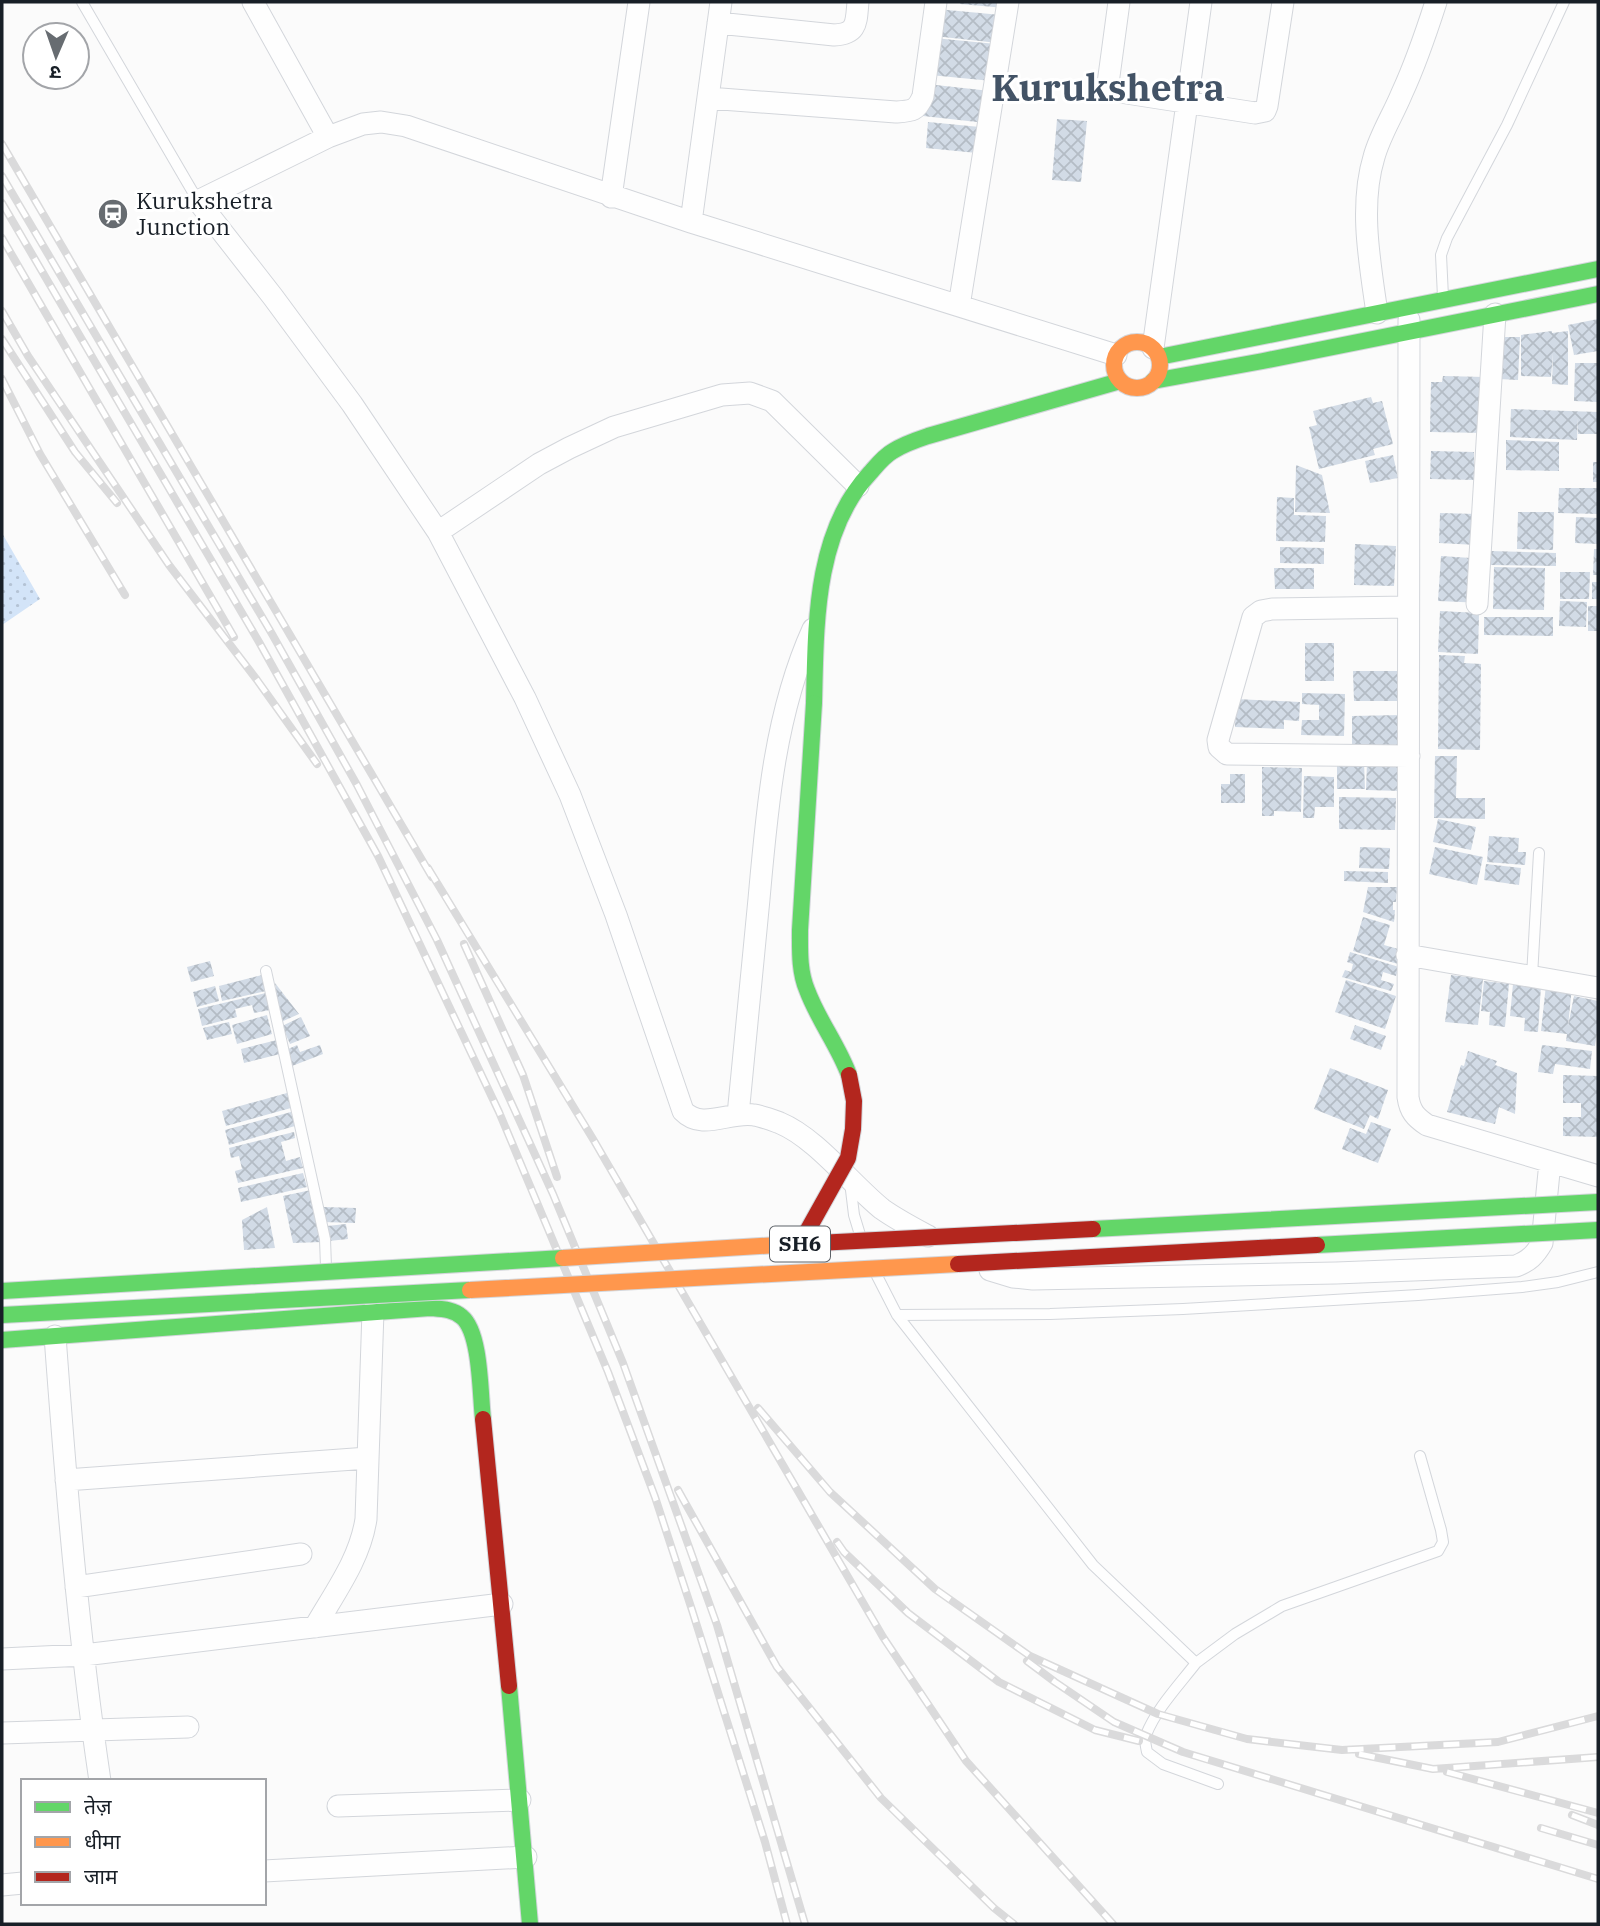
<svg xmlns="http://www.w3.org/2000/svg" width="1600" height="1926" viewBox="0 0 1600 1926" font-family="'IBM Plex Serif','Noto Sans Devanagari',serif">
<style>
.park{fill:url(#park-dots)}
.building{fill:url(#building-cross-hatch)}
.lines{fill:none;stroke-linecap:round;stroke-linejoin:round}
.lane-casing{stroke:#d3d6db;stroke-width:12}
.street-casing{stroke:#d3d6db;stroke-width:23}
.fast-casing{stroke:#d3d6db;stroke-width:18}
.slow-casing{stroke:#d3d6db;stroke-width:18}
.jam-casing{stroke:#d3d6db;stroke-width:18}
.lane{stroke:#fefefe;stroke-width:10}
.street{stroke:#fefefe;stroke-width:21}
.fast{stroke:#63d668;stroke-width:16}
.slow{stroke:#ff974d;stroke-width:16}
.jam{stroke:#b3261e;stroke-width:16}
.rail-casing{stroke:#dadadb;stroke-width:8}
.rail{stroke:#fff;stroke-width:5;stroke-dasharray:16;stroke-linecap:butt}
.fast-bridge-casing{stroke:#d3d6db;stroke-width:18;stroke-linecap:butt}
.slow-bridge-casing{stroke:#d3d6db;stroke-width:18;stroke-linecap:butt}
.jam-bridge-casing{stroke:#d3d6db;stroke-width:18;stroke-linecap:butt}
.fast-bridge{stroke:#63d668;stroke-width:16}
.slow-bridge{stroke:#ff974d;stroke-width:16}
.jam-bridge{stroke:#b3261e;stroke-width:16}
.labels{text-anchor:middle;stroke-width:6;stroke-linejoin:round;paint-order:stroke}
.shield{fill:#fff;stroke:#5d6268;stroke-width:2}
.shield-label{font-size:21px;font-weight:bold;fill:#181f27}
.poi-label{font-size:23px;fill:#181f27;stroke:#fff;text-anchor:start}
.town-label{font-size:37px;font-weight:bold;fill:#435366;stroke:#fff}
</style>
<defs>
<pattern id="park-dots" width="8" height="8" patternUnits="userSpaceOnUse" patternTransform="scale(1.75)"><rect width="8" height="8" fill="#d3e4f8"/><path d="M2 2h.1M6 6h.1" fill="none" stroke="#b4c3d5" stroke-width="1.8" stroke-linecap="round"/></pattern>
<pattern id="building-cross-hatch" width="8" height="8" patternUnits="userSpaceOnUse" patternTransform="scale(1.75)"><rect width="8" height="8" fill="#d2dbe6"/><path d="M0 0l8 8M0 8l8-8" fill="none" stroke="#b4bcc5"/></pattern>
</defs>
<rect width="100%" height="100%" fill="#fbfbfb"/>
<path class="park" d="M2 533 40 599 2 625Z"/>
<path class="building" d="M960 2H1006L1005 8 960 4Z
M937 9 1001 15 998 43 934 36Z
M934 38 996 44 992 81 930 75Z
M927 84 990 91 986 123 923 116Z
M1057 119 1087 121 1081 182 1052 180Z
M928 122 980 127 977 153 926 148Z
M1598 319V351L1574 355 1568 325Z
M1552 331V333L1568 331V385L1552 384 1553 353 1551 377 1521 376V335Z
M1501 337H1520L1518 380 1499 379Z
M1575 363H1598V402L1574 401Z
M1443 376 1485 377 1484 433 1430 432 1431 382H1442Z
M1371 397 1373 403 1382 401 1393 444 1373 449 1375 455 1319 469 1309 427 1317 425 1313 411Z
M1511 409 1598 412V434H1578V418L1577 440 1510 437Z
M1506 440 1559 442V471L1506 470Z
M1431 451 1474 452V480L1430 479Z
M1393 455 1398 478 1370 483 1365 461Z
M1593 462H1598V482H1593Z
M1296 465 1322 475 1330 513 1295 512Z
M1559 488H1598V514L1558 513Z
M1277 497 1294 498V515L1326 516 1325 542 1276 541Z
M1518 512H1554L1553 550 1517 549Z
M1440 513 1477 514 1476 545 1439 543Z
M1576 517 1598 518V544L1575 543Z
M1355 544 1396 546 1394 586 1354 585Z
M1280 547 1324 548V564L1280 563Z
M1594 549H1598V575H1593Z
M1490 551 1556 553V566L1490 565Z
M1441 556 1486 559 1483 603 1438 601Z
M1494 567 1545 568 1544 610 1493 609Z
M1274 568H1314V589H1275Z
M1560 572H1590L1589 599H1560Z
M1592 582H1598V599H1592Z
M1560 601 1587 602 1586 627 1559 626Z
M1588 606H1598V631H1588Z
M1440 611 1479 613 1478 654 1438 652Z
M1484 617H1553V636L1484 635Z
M1305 643H1334V681H1305Z
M1439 655 1465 656 1464 663 1481 664 1480 750 1438 749Z
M1353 671H1397V701H1354Z
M1302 693 1345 694 1344 736 1301 735 1302 720H1319V705L1302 704Z
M1236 699 1300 702 1299 721 1284 720V729L1235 727Z
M1401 715V746H1352V716Z
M1435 756H1457L1456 798H1485V819L1434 818Z
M1364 761 1365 789H1337V762Z
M1367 762H1401V791L1366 790Z
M1262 767 1302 768 1301 812 1274 811V816H1262Z
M1230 774H1245V803H1221V784H1230Z
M1304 776 1334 777V807H1315L1314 818H1303Z
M1339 797 1396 798 1395 830 1339 829Z
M1438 819 1476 827 1471 850 1433 842Z
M1489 836 1519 838 1518 852H1526L1525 865 1487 862Z
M1360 847 1390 848 1389 869 1359 868Z
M1435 847 1483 857 1477 885 1429 874Z
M1486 864 1521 868 1519 885 1484 880Z
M1344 871 1388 872V883L1344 881Z
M1368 887H1397L1396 902H1393V910H1395L1394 922 1363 912Z
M1363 917 1390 925 1384 945 1402 950 1398 964 1353 951Z
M1350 952 1399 967 1396 976 1383 972 1381 980 1394 984 1391 991 1342 977 1345 970 1351 972 1353 964 1347 962Z
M210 961 214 976 191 982 187 967Z
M262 975 266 991 222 1001 219 986Z
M1451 975 1483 979 1478 1025 1445 1022Z
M1346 980 1396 996 1385 1029 1335 1012Z
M1484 981 1509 984 1505 1027 1489 1025 1490 1012 1481 1011Z
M275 983 299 1014 281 1022Z
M1513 984 1541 986 1538 1032 1524 1031 1525 1018 1510 1016Z
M1546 985 1572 987 1568 1026 1574 996 1598 1001V1026L1595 1046 1566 1041 1567 1034 1541 1031Z
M215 986 219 1001 197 1007 193 992Z
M266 993 270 1010 254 1013 252 1005 235 1009 237 1017 202 1026 198 1009Z
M267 1015 272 1034 237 1044 232 1025Z
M301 1017 310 1036 290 1044 282 1026Z
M229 1022 232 1034 207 1040 203 1028Z
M1355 1025 1386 1036 1381 1050 1350 1039Z
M277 1040 280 1054 244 1063 241 1049Z
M297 1045 300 1052 320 1045 323 1054 292 1066 286 1050Z
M1542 1045 1592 1051 1590 1069 1555 1064 1553 1074 1538 1072Z
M1468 1051 1497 1061 1495 1065 1517 1073 1515 1114 1499 1107 1495 1124 1447 1112 1461 1065 1464 1066Z
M1330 1068 1388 1090 1378 1119 1370 1115 1364 1129 1314 1109Z
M1563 1075 1598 1076V1137L1563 1136V1117H1581V1103H1563Z
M287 1093 291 1108 226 1126 222 1111Z
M291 1112 295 1126 229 1145 225 1130Z
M1371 1122 1391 1129 1378 1163 1342 1149 1350 1128 1366 1134Z
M294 1132 295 1138 281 1142 286 1161 300 1157 303 1168 238 1183 235 1171 242 1169 239 1156 231 1158 229 1148Z
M303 1173 307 1187 241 1202 238 1188Z
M311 1190 323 1242 293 1243 283 1196Z
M267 1207 275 1248 244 1250 242 1220Z
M324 1207 356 1208 355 1223 323 1222Z
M346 1224 348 1239 329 1241 327 1226Z"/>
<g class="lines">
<g class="lane-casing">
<path id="lane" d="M82 2 198 201
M1443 297 1441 255 1447 238 1507 125 1564 2
M266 971 325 1239 326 1267
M1532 976 1539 853
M850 1182 854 1215 861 1238
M875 1272 897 1315 908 1329 1093 1565 1196 1663C1179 1685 1156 1709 1146 1735 1144 1741 1146 1746 1147 1752L1163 1764 1218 1784
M897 1315 1050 1314 1183 1309 1418 1295 1522 1287 1558 1282 1598 1272
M1196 1663 1235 1634 1282 1606 1438 1551 1443 1542 1441 1530 1420 1456"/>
</g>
<g class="street-casing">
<path id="street" d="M253 2 328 137
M1119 2 1109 76 1108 83 1113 89 1120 92 1255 113 1265 111 1267 106 1283 2
M718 23 834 35C858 34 856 22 858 2
M708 98 896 112C912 111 917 111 923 96L936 2
M611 197 639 2
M691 222 721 2
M959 306 1008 2
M1377 313C1370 264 1359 206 1374 157 1380 135 1393 115 1402 93 1416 63 1426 33 1436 2
M1409 320 1408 1097C1410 1111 1415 1117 1427 1125L1598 1176
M1153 348 1201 2
M438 532 539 464 569 448 614 427 722 395 750 393 772 401 858 486
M1477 604 1495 314
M1408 607 1272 609 1261 611 1253 617 1218 740 1219 747 1227 754 1409 756
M1407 955 1598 988
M738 1115C745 1043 752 971 759 899 767 808 775 713 813 629
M928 1236C913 1228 896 1219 882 1209 851 1184 816 1138 780 1123 772 1120 762 1116 754 1115 729 1111 702 1131 683 1111L616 915 570 795 525 698 438 532 352 404 273 297 198 201 328 137 363 124 381 122 406 126 691 222 1116 355
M990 1270 1013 1277 1033 1279 1336 1273 1516 1266C1529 1261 1535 1255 1542 1243L1550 1162
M55 1336C66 1484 78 1633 100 1781
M66 1480 368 1458
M76 1587 301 1554
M315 1627C335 1592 360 1559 366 1519L373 1311
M2 1659 84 1655 502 1604
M2 1733 188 1727
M338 1806 520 1800
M264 1871 526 1857
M2 1885 23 1883"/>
</g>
<g class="fast-casing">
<path id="fast" d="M1159 357 1598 269
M1153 381 1263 361 1598 294
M814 703C816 626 814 533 870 473 877 465 884 456 893 451 904 444 916 440 928 436L1120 381
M2 1340 430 1308C441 1309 453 1309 462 1317 481 1333 480 1394 483 1419
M509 1686 530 1924"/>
</g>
<g class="slow-casing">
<path id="slow" d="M1114 365a23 23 0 1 1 46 0a23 23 0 1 1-46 0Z"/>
</g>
<g class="jam-casing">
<path id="jam" d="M483 1419 509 1686"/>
</g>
<use href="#lane" class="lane"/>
<use href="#street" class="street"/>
<use href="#fast" class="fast"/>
<use href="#slow" class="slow"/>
<use href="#jam" class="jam"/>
<g class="rail-casing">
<path id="rail" d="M2 144 432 877
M2 176 272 634 357 785 437 940 553 1194 623 1363 717 1625 805 1924
M2 203 259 642 378 856 499 1112 608 1372 655 1497 692 1610 765 1842 787 1924
M2 238 234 637
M2 311 28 356 169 565 257 680 317 764
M2 339 75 452 117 503
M2 379 40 454 125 595
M428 868 593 1139 883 1637 966 1761 1113 1924
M464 944 523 1075 557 1177
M758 1408 830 1492 935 1589 1030 1656 1158 1714 1247 1739 1342 1750 1498 1742 1598 1716
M678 1490 777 1667 881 1798 994 1908 1014 1924
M837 1542 844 1552 908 1613 999 1682 1095 1730 1139 1741
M1027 1661 1055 1682 1114 1722 1183 1752 1598 1879
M1359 1754 1433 1769 1598 1757
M1447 1772 1598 1813
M1572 1815 1598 1825
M1541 1828 1598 1845"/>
</g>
<use href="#rail" class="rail"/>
<g class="fast-bridge-casing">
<path id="fast-bridge" d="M814 703 800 930C800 950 799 971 807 990 818 1020 838 1045 849 1075
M1093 1229 1598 1202
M1317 1245 1598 1230
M2 1291 563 1258
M2 1315 470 1290"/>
</g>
<g class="slow-bridge-casing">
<path id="slow-bridge" d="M563 1258 778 1245
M470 1290 958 1264"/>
</g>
<g class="jam-bridge-casing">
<path id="jam-bridge" d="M800 1244 848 1158 853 1129 854 1101 849 1075
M778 1245 1093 1229
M958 1264 1317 1245"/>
</g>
<use href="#fast-bridge" class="fast-bridge"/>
<use href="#slow-bridge" class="slow-bridge"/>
<use href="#jam-bridge" class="jam-bridge"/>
</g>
<defs>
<g id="station-disc" transform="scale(1.575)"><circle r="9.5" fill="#676c71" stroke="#fff"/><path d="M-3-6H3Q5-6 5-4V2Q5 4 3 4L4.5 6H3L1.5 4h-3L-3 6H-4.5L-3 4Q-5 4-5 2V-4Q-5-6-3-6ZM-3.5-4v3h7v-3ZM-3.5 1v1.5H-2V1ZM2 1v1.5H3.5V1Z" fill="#fff"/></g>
</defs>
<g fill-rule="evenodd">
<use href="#station-disc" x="113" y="214"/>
</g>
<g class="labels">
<rect class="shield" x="770" y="1226.5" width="60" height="35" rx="5"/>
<g class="shield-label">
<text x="800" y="1251">SH6</text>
</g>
<g class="poi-label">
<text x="136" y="209">Kurukshetra<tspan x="136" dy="26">Junction</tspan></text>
</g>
<g class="town-label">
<text x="1108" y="101">Kurukshetra</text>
</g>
</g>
<rect width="1600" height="1926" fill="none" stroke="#181f27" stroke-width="7"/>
<rect x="21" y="1779" width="245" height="126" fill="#ffffff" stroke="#a3a5a9" stroke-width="2"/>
<rect x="35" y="1802" width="35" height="10" fill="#63d668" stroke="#a3a5a9" stroke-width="2"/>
<text x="84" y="1814" font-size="21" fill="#181f27">तेज़</text>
<rect x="35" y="1837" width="35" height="10" fill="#ff974d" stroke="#a3a5a9" stroke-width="2"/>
<text x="84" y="1849" font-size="21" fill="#181f27">धीमा</text>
<rect x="35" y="1872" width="35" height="10" fill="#b3261e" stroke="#a3a5a9" stroke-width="2"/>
<text x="84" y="1884" font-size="21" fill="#181f27">जाम</text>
<g transform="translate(56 56) rotate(182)"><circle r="33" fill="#ffffff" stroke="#a3a5a9" stroke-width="2"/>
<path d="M0-5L12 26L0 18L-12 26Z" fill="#676c71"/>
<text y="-10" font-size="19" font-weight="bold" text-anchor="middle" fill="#181f27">उ</text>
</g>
</svg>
